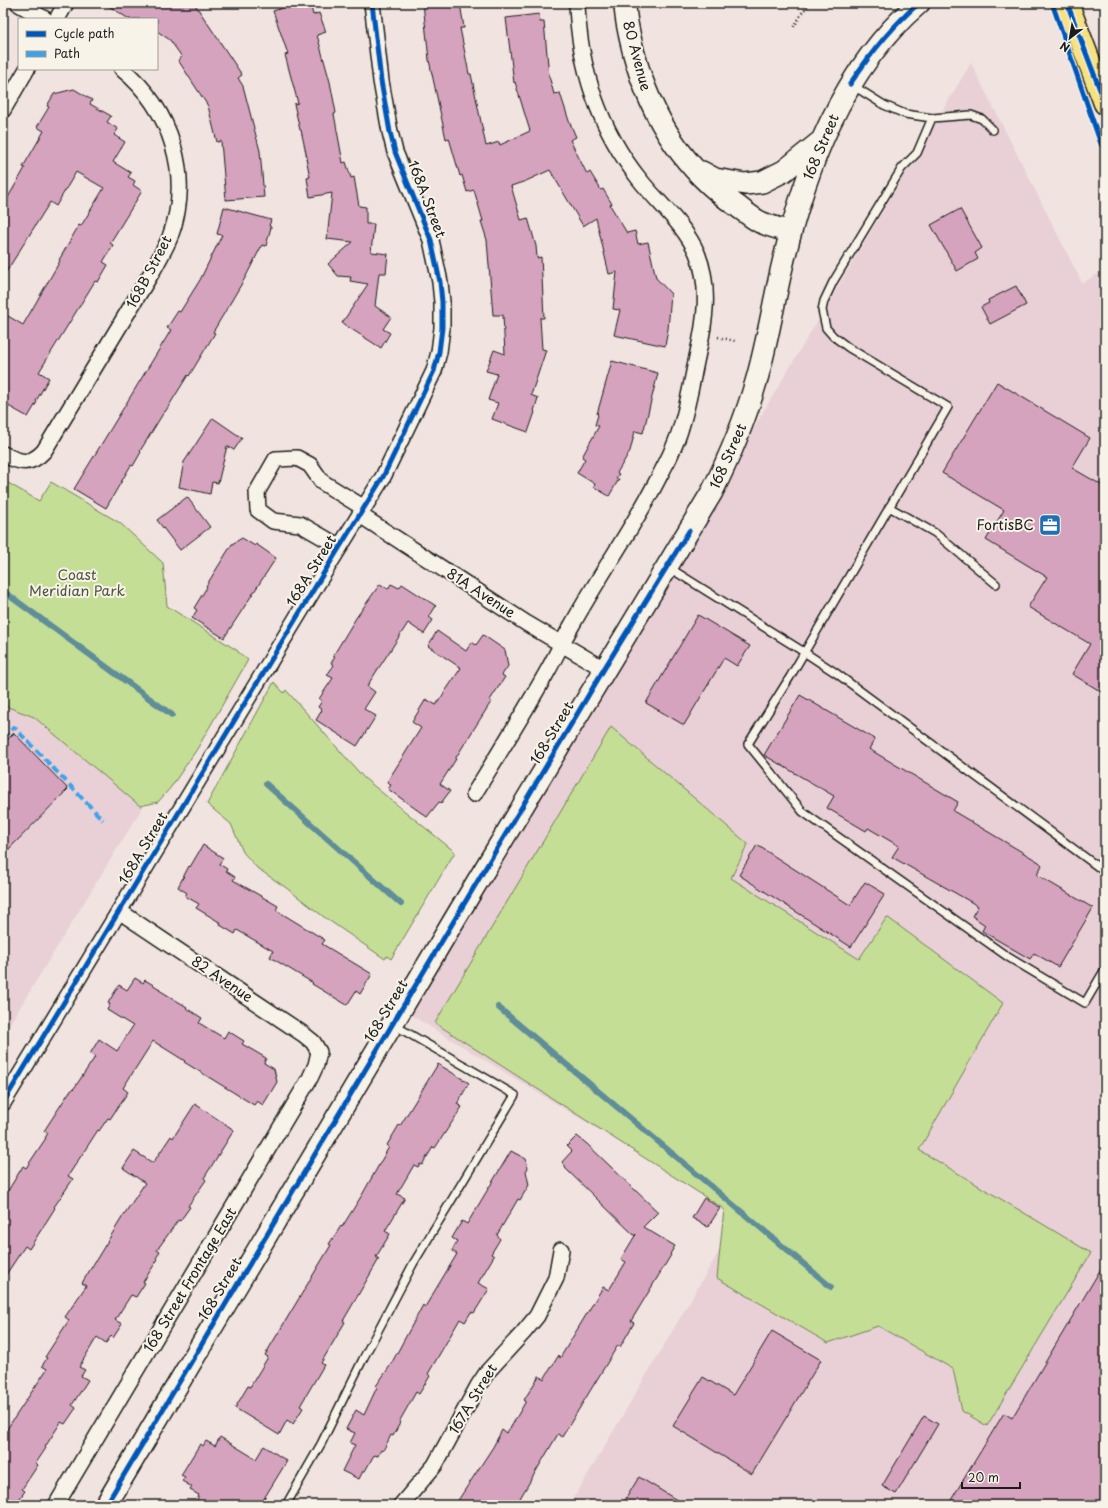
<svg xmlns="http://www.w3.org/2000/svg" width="1108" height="1508" viewBox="0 0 1108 1508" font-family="'Playpen Sans',sans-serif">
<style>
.built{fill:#e8d0d6}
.green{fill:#c5de95;stroke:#707d58}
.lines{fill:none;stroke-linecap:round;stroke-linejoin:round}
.stream{stroke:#5f8d98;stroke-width:6}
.building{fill:#d6a3be;stroke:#1c1c1c}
.lane-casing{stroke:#1c1c1c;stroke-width:10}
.street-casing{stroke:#1c1c1c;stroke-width:18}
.secondary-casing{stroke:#1c1c1c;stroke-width:24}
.primary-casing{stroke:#1c1c1c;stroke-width:25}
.path{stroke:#1c1c1c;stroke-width:2.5;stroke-dasharray:1 3;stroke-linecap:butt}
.lane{stroke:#f7f3e8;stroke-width:7}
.street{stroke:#f7f3e8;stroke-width:15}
.secondary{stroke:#f7f3e8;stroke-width:21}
.primary{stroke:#f7e281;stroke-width:22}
.quiet{stroke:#3da2ea;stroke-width:4;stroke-dasharray:8 4;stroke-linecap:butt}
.cycleway-casing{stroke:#f7f3e8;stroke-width:8}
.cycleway{stroke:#0057b8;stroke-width:5}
.labels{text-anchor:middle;stroke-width:4;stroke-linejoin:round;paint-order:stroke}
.street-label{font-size:14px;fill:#1c1c1c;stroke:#f7f3e8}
.poi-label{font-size:14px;fill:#1c1c1c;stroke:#f7f3e8;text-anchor:end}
.park-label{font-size:14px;fill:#4f5640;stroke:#f7f3e8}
</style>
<rect width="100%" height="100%" fill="#f0e3e0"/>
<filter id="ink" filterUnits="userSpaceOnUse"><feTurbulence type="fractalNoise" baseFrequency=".025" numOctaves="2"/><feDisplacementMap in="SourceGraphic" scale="8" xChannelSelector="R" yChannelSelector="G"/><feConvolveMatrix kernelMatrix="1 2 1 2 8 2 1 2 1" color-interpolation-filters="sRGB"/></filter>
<g filter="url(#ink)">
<path class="built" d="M971 63 1082 283 1098 274 1105 288V1505H570L740 1216 406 1012Z
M3 622 183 741 3 1035Z"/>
<path class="green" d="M3 480 39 501 51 482 120 523 163 563 167 606 238 651V652L248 660 197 749 171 787 158 802 140 806 34 717 3 705Z
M274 682 284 693 286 690 364 778 455 852 391 959 387 956 385 959 324 917 285 887 257 868 243 852 231 824 207 804Z
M611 727 748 844 731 878 859 959 887 917 1003 1003 919 1150 1091 1253 987 1426 962 1411 953 1369 878 1326 828 1343 717 1278 724 1209 435 1023Z"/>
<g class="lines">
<path class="stream" d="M3 591 172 715
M266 784 401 904
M498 1007 831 1287"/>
</g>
<path class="building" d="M104 3H194L242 75 238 78 243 86 260 151 264 197 226 200 221 141 217 142 208 106 178 60 182 57 170 40 157 31V19H129Z
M297 3H310L313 15 319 13 326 32 317 35 330 82 336 113 334 114 343 163 346 162 351 178 354 177 359 206 366 207V224H374L371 252 388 254 386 273H379L375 306 391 317 383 329 390 333 381 348 342 323 368 284 350 281 351 277 338 276 328 264 353 242 327 239 332 193 310 197 307 178 310 177 306 158H307L301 130H300L294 104 298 103 285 55 288 54 273 11Z
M423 3H460L464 28H460L469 74H471L486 146 499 142 500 145 530 131 515 82 514 83 506 18 539 14 540 22H544L549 76 554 94 560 93 569 121 576 137 570 140 587 174 590 172 601 190 603 189 612 204 610 205 627 233 635 231 638 244 648 242 656 278 671 294 668 329 665 346 614 335 620 310 613 309 617 272 609 274 596 218 583 226 550 170 526 181 511 186 521 220 528 218 536 246 537 258 541 257 544 318H540L542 349 546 350 531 395 538 398 534 411 535 412 528 432 492 419 498 403 488 400 497 374 486 371 494 350 505 354 503 315H493L487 240 481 221H483L474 190 467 192 462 175 460 176 449 138 446 139 429 60Z
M74 89 92 100 90 104 111 116 107 122 118 129 114 135 125 142 113 162 131 173 128 177 135 181 133 185 142 191 110 243 113 245 103 262 108 265 98 282 95 281 39 372 49 378 36 401 37 402 28 417 3 403V313L23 325 60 261 59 260 79 225 81 226 104 188 76 172 56 206 50 202 3 277V206L25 168 23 167 44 131 37 127 49 107 47 106 54 94Z
M224 207 271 220 269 226 271 227 266 246 262 245 245 278 213 332 215 333 189 376 188 375 165 412H164L140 451 141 452 133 466 131 465 106 508 74 489 171 330 167 328 178 311 180 312 200 280 222 235 217 234Z
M960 209 982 248 975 253 978 259 957 271 931 225Z
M1016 286 1026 305 990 324 981 307 989 303 988 300Z
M612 361 658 373 643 433 635 431 630 451 617 473 619 474 616 478 619 479 609 496 594 487 595 484 577 473 585 459 582 457 599 426 595 425 598 415 597 414Z
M997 382 1090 438 1072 468 1105 487V694L1072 674 1090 644 1028 607 1047 577 986 540 1004 510 942 473Z
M213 418 242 438 234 450 227 446 218 483 212 482 210 494 179 487 184 462Z
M187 497 210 527 180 550 157 520Z
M242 538 255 546 256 544 276 558 224 638 192 618 197 610 194 608 207 587 206 586 232 544Z
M380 584 388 589 391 584 399 588 402 584 436 606 429 617 433 620 424 634 408 623 367 686 375 692 364 709 376 716 357 746 316 720 322 710 318 707 322 701 319 699 333 678 327 675 334 665 331 663 335 657 333 656 356 618Z
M698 615 750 646 737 666 724 658 684 725 646 703Z
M437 631 466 651 472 642 476 645 483 635 505 650 508 666 502 675 505 677 490 700 491 702 465 743 455 759H456L440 784 450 791 441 803 439 802 427 817 388 789 391 785 387 782 421 728 412 722 426 699 436 705 461 668 428 646Z
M800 695 875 739 869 749 958 802 953 811 1039 862 1042 865 1037 875 1093 908 1058 967 1034 953 1030 959 982 931 985 925 972 916 978 906 892 857 899 846 868 828 866 831 827 808 834 796 764 755Z
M14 733 68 789 3 855V744Z
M203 845 223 858 219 864 227 869 226 871 235 877 233 880 278 906 276 910 325 940 322 944 372 974 360 994 356 991 347 1005 312 984 313 983 270 957 273 951 237 930 235 934 220 925 221 923 196 908 199 904 185 896 187 893 178 887 189 866 190 867Z
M757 845 850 905 865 882 885 894 851 947 739 875Z
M135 978 143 983 145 980 160 989 159 990 187 1007 186 1008 202 1018 199 1023 224 1038 228 1031 244 1041 242 1044 266 1058 264 1063 274 1069 277 1082 263 1105 257 1101 254 1105 184 1062 185 1061 153 1041 123 1088 128 1092 110 1119 108 1118 99 1131 98 1130 68 1176 73 1179 54 1207 55 1208 29 1249 25 1246 3 1279V1199L23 1166 26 1168 46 1138H45L48 1133 44 1131 70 1091H71L75 1087 95 1057 90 1054 99 1039 117 1051 133 1026 107 1010 110 1004 108 1003 119 985 127 990Z
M438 1064 469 1083 457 1104 462 1107 435 1148 433 1147 422 1165 420 1164 418 1167 414 1165 397 1194 405 1198 385 1231 390 1234 376 1257 379 1259 343 1321 345 1322 321 1363 324 1365 300 1406 303 1408 293 1424 287 1420 279 1435 235 1408 248 1386 250 1387 268 1357 265 1355 331 1245 329 1244 341 1226 342 1227 362 1195 389 1147 387 1145 399 1125 400 1126Z
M195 1104 234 1130 204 1178 206 1180 188 1206 190 1207 180 1221 178 1220 174 1226 157 1250 160 1252 156 1258 158 1259 143 1282 145 1283 136 1297 131 1295 115 1320 122 1324 113 1338 111 1336 106 1343 97 1337 79 1367 85 1370 81 1376 88 1380 72 1405 76 1408 65 1424 61 1422 45 1447 46 1448 36 1463 38 1465 22 1489 25 1491 15 1505H3V1435L47 1369 42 1366 47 1358 45 1357 69 1320 65 1317 86 1286 82 1283 123 1216 145 1183 123 1168 134 1151 153 1163 171 1136 173 1138Z
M577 1136 587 1144 658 1212 643 1227 675 1246 670 1254 671 1255 631 1321 634 1323 620 1347 618 1345 562 1437 558 1434 516 1505H455L493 1447 502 1430 506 1433 511 1427 526 1401 524 1400 539 1376 544 1379 559 1355 560 1358 603 1287 609 1290 626 1262 621 1259 636 1234 635 1236 565 1168 566 1167 562 1162 572 1151 567 1146Z
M511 1151 526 1159 528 1168 526 1171 529 1185 520 1200 518 1199 497 1235 500 1239 491 1254 494 1256 478 1283 489 1289 474 1313 471 1312 465 1322 460 1319 428 1374 430 1376 419 1394 416 1392 399 1422 400 1423 393 1436 391 1435 383 1451 381 1450 378 1456 374 1455 365 1471H363L359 1479 342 1471 355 1445 350 1443 355 1433 346 1429 356 1410 364 1415 377 1387 376 1386 390 1366 423 1305 425 1307 457 1254 452 1251 457 1241 452 1238 462 1221 467 1224Z
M704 1198 720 1208 708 1227 692 1218Z
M1105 1262V1505H948L1004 1413 1012 1418Z
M772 1331 821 1360 752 1474 673 1426 703 1377 733 1395Z
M924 1416 938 1424 896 1494 882 1486Z
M220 1437 256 1459 264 1446 287 1461 260 1505H206L197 1500 199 1495 190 1490 192 1487 182 1481 185 1477 181 1475 200 1444 203 1446 206 1441 215 1446Z
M639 1477 685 1505H622Z"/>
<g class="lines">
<g class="lane-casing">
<path id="lane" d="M852 85 884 105 905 114 932 118 971 115 982 119 993 130
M932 118 917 153 902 168 833 282 824 301 822 310 826 328 833 336 849 348 948 407 790 677 748 744 803 812 1008 957 1085 1003 1105 969
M889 507 935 533 996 584
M668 567 804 652 836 673 1105 872
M286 1505 321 1444 363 1359 413 1264 515 1095 394 1025"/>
</g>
<g class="street-casing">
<path id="street" d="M19 4 45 19
M57 19 66 3
M3 110 27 69
M3 454C20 463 30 466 44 451L152 272C158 261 165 249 170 237 193 176 171 109 122 69
M360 515 526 623 604 669
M340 547 300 524 273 521 258 510 257 492 276 459 297 458 310 465 322 482 364 508
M474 794C499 753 524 713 547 672 556 656 563 640 572 625 600 574 634 527 660 475 666 464 672 452 677 439 687 413 691 385 697 357 705 323 711 287 697 253 684 224 659 204 640 180 599 129 579 67 577 3
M3 1103 320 579 383 477 434 371 439 352 442 328V302L440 282 431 240 395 152 390 132 381 81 372 3
M56 1505 310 1078 316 1065 319 1052 313 1042 303 1034 119 911
M401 1505 435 1465 478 1386 488 1371 523 1333 537 1316 556 1278 561 1250"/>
</g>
<g class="secondary-casing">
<path id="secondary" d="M625 3C625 20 630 37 634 54 651 117 683 169 737 206 744 211 752 218 760 222 769 226 781 229 791 232
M702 172 715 179 745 184 762 182 784 171 820 142
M106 1505 459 912 712 492C730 456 745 420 756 382 767 345 773 305 782 267 805 169 841 70 919 3"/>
</g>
<g class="primary-casing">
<path id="primary" d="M1067 3 1105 103"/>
</g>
<path class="path" d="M794 27 803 11 811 3
M718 337 735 341"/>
<use href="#lane" class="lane"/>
<use href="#street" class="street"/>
<use href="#secondary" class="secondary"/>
<use href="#primary" class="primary"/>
<path class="quiet" d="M3 739 14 727 103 820"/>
<g class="cycleway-casing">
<path id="cycleway" d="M1052 3 1101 144 1105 151
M1067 3 1105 103
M850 84C870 54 892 26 919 3
M3 1103 320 579 383 477 434 371 439 352 442 328V302L440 282 431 240 395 152 390 132 381 81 372 3
M106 1505 604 669 689 531"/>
</g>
<use href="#cycleway" class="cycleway"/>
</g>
</g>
<defs>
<g id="office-square" transform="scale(1.15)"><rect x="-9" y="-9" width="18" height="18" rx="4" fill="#1f6fb2" stroke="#f7f3e8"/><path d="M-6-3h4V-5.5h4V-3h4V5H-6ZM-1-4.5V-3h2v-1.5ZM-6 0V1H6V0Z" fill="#fff"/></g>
</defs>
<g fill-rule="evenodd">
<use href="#office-square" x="1050" y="525"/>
</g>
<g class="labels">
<g class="street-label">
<text transform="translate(637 56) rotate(75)" y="5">80 Avenue</text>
<text transform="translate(821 147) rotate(-67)" y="5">168 Street</text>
<text transform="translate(427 199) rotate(69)" y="5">168A Street</text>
<text transform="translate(149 272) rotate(-62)" y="5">168B Street</text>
<text transform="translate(728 456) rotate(-66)" y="5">168 Street</text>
<text transform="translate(311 571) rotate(-58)" y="5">168A Street</text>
<text transform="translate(481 593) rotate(33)" y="5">81A Avenue</text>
<text transform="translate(552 733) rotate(-59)" y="5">168 Street</text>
<text transform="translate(143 848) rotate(-59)" y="5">168A Street</text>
<text transform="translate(222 979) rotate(34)" y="5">82 Avenue</text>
<text transform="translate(386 1011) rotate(-59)" y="5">168 Street</text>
<text transform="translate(190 1280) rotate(-59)" y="5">168 Street Frontage East</text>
<text transform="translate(220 1289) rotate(-59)" y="5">168 Street</text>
<text transform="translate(473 1399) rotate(-59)" y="5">167A Street</text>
</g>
<g class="poi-label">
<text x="1034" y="530">FortisBC</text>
</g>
<g class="park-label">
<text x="77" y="580">Coast<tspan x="77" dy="16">Meridian Park</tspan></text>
</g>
</g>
<rect width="1108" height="1508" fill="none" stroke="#f7f3e8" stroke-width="16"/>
<rect x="8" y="8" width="1092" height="1492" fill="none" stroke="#1c1c1c" stroke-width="1.5" filter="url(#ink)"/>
<rect x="18" y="18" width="140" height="52" fill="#f7f3e8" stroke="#9f9d96"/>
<rect x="26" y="31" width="20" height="6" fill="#0057b8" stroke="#9f9d96"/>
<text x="54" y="38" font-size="12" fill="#1c1c1c">Cycle path</text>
<rect x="26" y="51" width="20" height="6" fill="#3da2ea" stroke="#9f9d96"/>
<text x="54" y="58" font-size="12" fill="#1c1c1c">Path</text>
<g transform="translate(1070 38) rotate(211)" stroke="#f7f3e8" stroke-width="3" paint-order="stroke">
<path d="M0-3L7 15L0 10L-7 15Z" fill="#1c1c1c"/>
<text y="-6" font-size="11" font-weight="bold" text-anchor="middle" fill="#1c1c1c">N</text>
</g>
<path d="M962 1482v6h58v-6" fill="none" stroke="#1c1c1c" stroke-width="2"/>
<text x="968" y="1482" font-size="12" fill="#1c1c1c" stroke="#f7f3e8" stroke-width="3" paint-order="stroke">20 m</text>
</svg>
